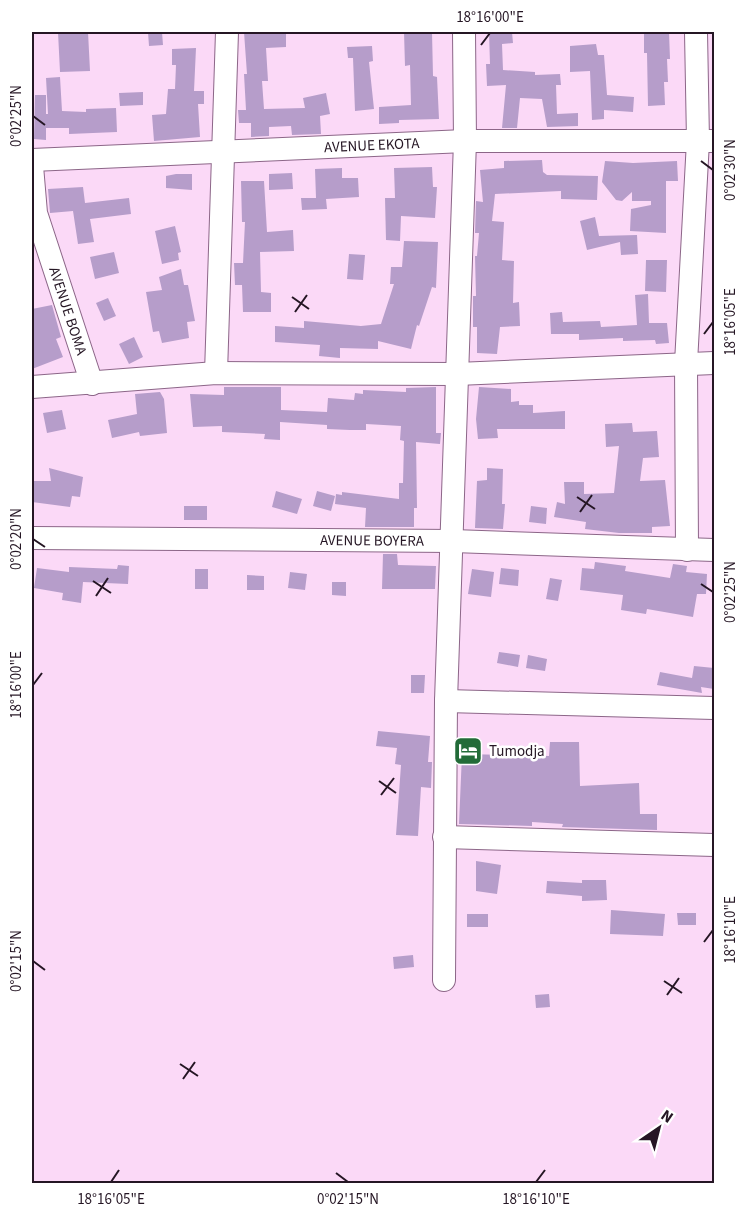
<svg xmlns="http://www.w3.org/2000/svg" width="746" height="1215" viewBox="0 0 746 1215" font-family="'Source Sans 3',sans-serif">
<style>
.building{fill:#b69dca}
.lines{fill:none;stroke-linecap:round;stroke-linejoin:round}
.minor-casing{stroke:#8c6688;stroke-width:24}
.minor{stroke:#fff;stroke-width:22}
.ticks{fill:none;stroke:#251624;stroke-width:2}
.labels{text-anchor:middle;stroke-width:5;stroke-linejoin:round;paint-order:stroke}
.street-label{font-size:15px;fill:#251624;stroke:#fff}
.poi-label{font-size:15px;fill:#251624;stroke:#fff;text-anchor:start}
.neatline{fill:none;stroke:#251624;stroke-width:2}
.ticks-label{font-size:15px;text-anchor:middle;fill:#251624}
</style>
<rect width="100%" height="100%" fill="#fbd9f7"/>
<path class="building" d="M58 32H88L90 71 60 72Z
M148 32H162L163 45 149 46Z
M244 32H286V47L266 48 268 81H262L264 109 305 108 303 98 326 93 330 114 320 116 321 134 292 135 291 126 269 127V136L251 137V123H239L238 110H246L244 74H247Z
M404 32H432L433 76 437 77 439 119 399 120V123L379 124V107L411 105 410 65 405 66Z
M489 32H512L513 43 502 44 503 70 535 72V75L560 74 561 85H556L557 114 578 113V126L547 127 542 99 520 98 517 128H502L506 85 487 86 486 64H490Z
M644 32H669L670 59H667L668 82H664L665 105 648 106 647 53H644Z
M596 44 598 55H604L607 95 634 97 633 112 604 110V119L592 120 590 71 570 72V46Z
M372 46 373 61 369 62 374 109 355 111 353 58H348L347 47Z
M196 48 194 91H204V104H198L200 137 154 141 152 115 166 114 168 89H175L176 65H172V49Z
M60 77 62 111 86 112V109L116 108 117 132 69 134V128H46V140L34 139 35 95H46V114H48L46 78Z
M143 92V105L120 106 119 93Z
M542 160 543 172 547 175 598 176 597 200 561 199V191L495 194 492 221 504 222 502 260 514 261 513 303 519 302 520 326 500 327 497 354 477 353V327H473V296H476L475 256H477L479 233H475L476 201 483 202 480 170 504 168V161Z
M605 161 633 163 677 161 678 181H666V233L630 231 631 209 651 205V201H632V192L622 201 616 200 602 182Z
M432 167 433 187H437L435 218 401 216 400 241 386 240 385 198H395L394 168Z
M342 168V178H358L359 197 326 199 327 209 302 210 301 198H316L315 169Z
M292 173 293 189 269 190V174Z
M176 174H192V190L166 188V176Z
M241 181H264L267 232 293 230 294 251 260 252 261 292 271 293V312H243L242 285H235L234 263H243L245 222H242Z
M83 187 85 203 129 198 131 214 90 219 94 242 78 244 73 211 50 213 48 189Z
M595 217 599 236 637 235 638 254 621 255 620 242 587 250 580 221Z
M175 226 181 252 178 253 179 260 162 264 155 231Z
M404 241 438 242 436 288 432 287 419 326 417 325 411 349 378 341V349L340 348V358L319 356 320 345 275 342V326L304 328V321L361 326 381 324 394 284H390L391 267H402Z
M114 252 119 273 95 279 90 257Z
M349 254 365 255 363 280 347 279Z
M646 260H667L666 292 645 291Z
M181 269 184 285H188L195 321 187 322 189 338 162 343 159 331 153 332 146 292 162 290 159 277Z
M648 294 649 323H667L669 343 656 344 655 340 623 341V338L579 340V334H551L550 313 562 312 563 322 600 321 601 327 637 325 635 295Z
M108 298 116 316 104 321 96 303Z
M52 305 61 337 56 339 63 357 32 369V309Z
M134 337 143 357 129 364 119 344Z
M224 387H281V410L327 412 328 398 354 400 355 393 363 394V390L406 392V388L436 387V433H441L440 444 416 442 417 508H414V527H365L366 508 335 504 336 494 342 495V492L399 499V483H403L404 441 400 440 401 426 366 424V430H350L327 429V425L280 422V440L264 439 265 434 222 432V426L193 427 190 394 224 395Z
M479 387 511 389V402L519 401V405H533V413L565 411V429H497L498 438 478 439 476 419Z
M160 392 164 399 167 433 140 436 139 432 112 438 108 420 137 414 135 394Z
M62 410 66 429 47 433 43 413Z
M632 423 633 432 657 431 659 457 643 458 640 481 665 480 670 526 652 527V533H619L585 529 586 522 554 517 557 502 565 504 564 482H584V494L614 493 619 446 606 447 605 424Z
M49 468 83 477 80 497 72 496 70 507 32 502V481H51Z
M487 468 503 469 502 504H505L503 529 475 528 477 481 487 480Z
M276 491 302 499 297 514 272 507Z
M317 491 335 496 331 511 313 506Z
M184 506H207V520H184Z
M531 506 547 508 546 524 529 522Z
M383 554H397L398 565 436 566 435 589H382Z
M595 562 626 566 625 571 670 578 673 564 687 566 686 572 707 574 706 594H697L693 617 647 609 646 614 621 610 623 595 580 590 582 568 594 569Z
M118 565 129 566 128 584 83 582 81 603 62 600 63 593 34 588 37 568 69 572V567L117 569Z
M501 568 519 570 518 586 499 584Z
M195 569H208V589H195Z
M472 569 494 572 491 597 468 594Z
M290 572 307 574 305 590 288 588Z
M247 575 264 576V590H247Z
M550 578 562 580 558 601 546 599Z
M332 582H346V596L332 595Z
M499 652 520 655 518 667 497 663Z
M528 655 547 659 545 671 526 668Z
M694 666 714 668V689L701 687 702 693 657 685 660 672 692 678Z
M411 675H425L424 693H411Z
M378 731 430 736 428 762H432L431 788 421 787 418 836 396 835 401 765 395 764 397 748 376 746Z
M550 742H579L580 786 639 783 640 814H657V830L562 827 563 824 532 822V826L459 824 462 754 549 756Z
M476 861 501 865 497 894 476 891Z
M582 880H606L607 900 582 901V896L546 893 547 881 582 883Z
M611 910 665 914 663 936 610 934Z
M677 913H696V925H678Z
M467 914H488V927H467Z
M413 955 414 967 394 969 393 957Z
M549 994 550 1007 536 1008 535 995Z"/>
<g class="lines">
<g class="minor-casing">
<g id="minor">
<path id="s1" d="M32 160 465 141H714"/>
<path id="s2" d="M32 166 36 213 92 384"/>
<path d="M216 373 227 32"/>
<path d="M32 387 216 373 457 374 714 363"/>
<path id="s3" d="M32 538 453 541 714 550"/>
<path d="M687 550 686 363 698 141 696 32"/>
<path d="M446 701 714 708"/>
<path d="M444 837 714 845"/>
<path d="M444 980 446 701 465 141 464 32"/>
</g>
</g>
<use href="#minor" class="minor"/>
</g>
<path class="ticks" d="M481 45 490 33M33 116 45 125M701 161 713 170M292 297 309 309M295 312 307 295M704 334 713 322M577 497 595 509M580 512 592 495M33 539 45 547M93 581 111 593M701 584 713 592M96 596 108 578M33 685 42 673M379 781 396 793M381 795 394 778M704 942 713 930M33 961 45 970M664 981 682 993M667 995 679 978M180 1064 198 1076M183 1079 195 1062M336 1173 348 1182M111 1182 119 1170M536 1182 545 1170"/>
<defs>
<g id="hotel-square" transform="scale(1.5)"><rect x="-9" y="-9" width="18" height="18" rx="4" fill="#226b38" stroke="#fff"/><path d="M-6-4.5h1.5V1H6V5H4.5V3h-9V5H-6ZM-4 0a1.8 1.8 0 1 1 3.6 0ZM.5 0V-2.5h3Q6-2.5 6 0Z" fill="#fff"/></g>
</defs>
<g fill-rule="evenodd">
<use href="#hotel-square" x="468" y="751"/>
</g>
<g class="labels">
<g class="street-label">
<text dy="5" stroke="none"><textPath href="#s1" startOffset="340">AVENUE EKOTA</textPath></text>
<text dy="5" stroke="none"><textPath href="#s2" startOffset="150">AVENUE BOMA</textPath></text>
<text dy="5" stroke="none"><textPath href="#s3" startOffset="340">AVENUE BOYERA</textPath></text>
</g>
<g class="poi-label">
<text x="489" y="756">Tumodja</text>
</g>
</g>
<rect width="746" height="1215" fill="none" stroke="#ffffff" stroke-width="66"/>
<g transform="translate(659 1128) rotate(35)" stroke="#ffffff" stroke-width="4.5" paint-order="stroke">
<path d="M0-4.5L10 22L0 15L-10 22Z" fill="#251624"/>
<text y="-9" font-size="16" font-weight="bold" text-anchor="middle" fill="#251624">N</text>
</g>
<rect x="33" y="33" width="680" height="1149" class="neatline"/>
<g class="ticks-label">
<text x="490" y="22">18°16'00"E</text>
<text transform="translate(16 116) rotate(-90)" y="5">0°02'25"N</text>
<text transform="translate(730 170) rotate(-90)" y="5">0°02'30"N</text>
<text transform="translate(730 322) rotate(-90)" y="5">18°16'05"E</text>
<text transform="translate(16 539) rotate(-90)" y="5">0°02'20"N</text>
<text transform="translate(730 592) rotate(-90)" y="5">0°02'25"N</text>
<text transform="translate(16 685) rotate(-90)" y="5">18°16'00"E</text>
<text transform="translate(730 930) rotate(-90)" y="5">18°16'10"E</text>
<text transform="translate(16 961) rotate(-90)" y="5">0°02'15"N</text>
<text x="111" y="1204">18°16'05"E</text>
<text x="348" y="1204">0°02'15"N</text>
<text x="536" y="1204">18°16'10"E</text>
</g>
</svg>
